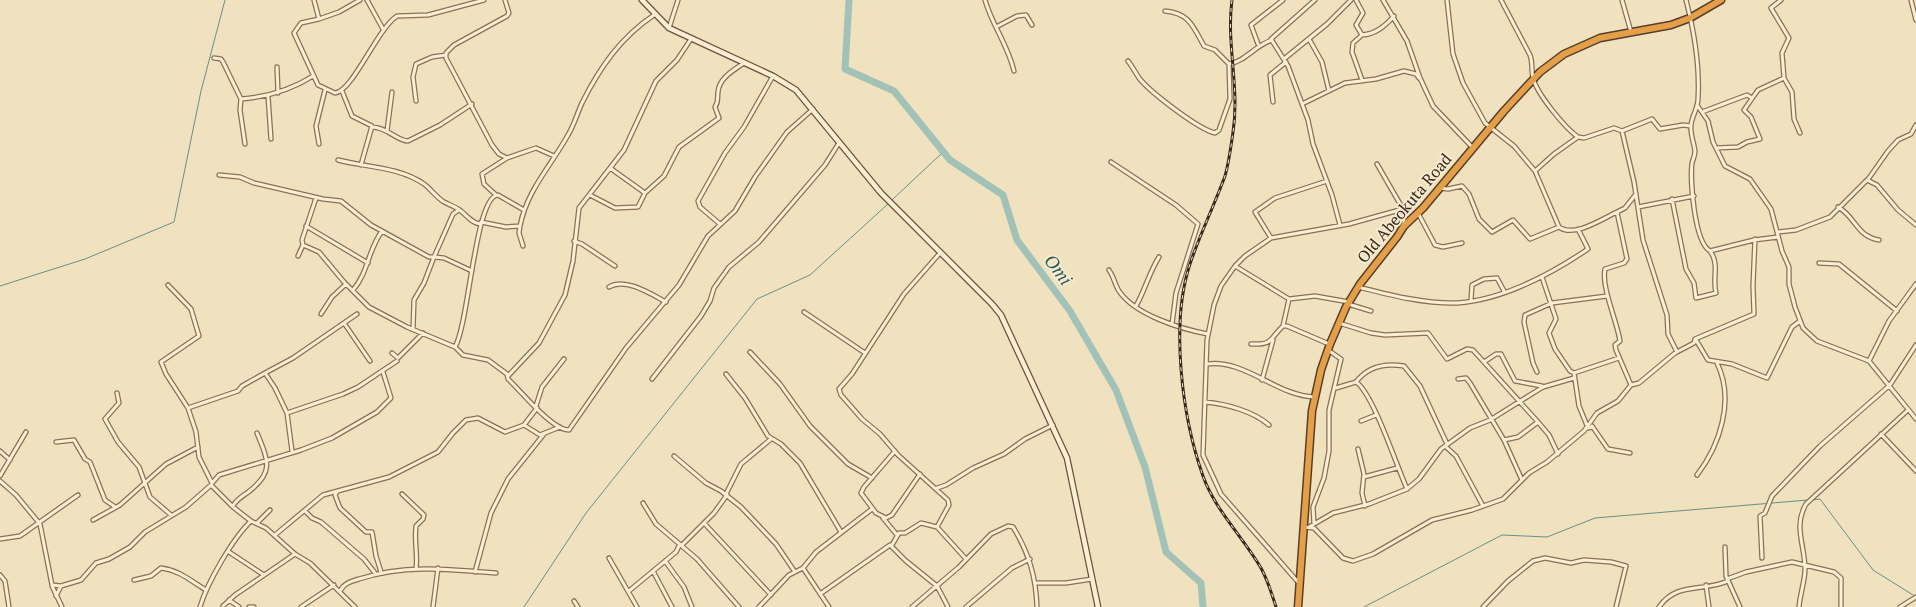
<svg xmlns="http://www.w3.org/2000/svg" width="1916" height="607" viewBox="0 0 1916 607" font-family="'PT Serif',serif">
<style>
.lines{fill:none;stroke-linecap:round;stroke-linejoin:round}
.stream{stroke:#699086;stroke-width:1}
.river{stroke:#a2c2b8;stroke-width:7}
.street-casing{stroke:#8a7156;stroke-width:5.5}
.secondary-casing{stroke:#6c5239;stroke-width:7}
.highway-casing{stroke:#573f2b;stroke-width:9}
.street{stroke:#fbeed2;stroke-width:3}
.secondary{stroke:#fbeed2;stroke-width:4.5}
.highway{stroke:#e69f49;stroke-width:6}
.rail-casing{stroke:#39291c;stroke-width:3}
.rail{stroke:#f7ebcf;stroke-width:1;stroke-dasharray:4;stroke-linecap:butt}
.labels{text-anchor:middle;stroke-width:4;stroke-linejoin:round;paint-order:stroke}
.street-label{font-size:16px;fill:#39291c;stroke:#f7ebcf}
.water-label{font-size:18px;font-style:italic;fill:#2a5956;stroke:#f7ebcf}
</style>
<rect width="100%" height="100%" fill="#f0e1bf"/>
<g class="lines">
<path class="stream" d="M892 200 942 153
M0 286 85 259 174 222 201 91 225 0
M1812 500 1820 499 1873 570 1913 595
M524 607 586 513 757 299 810 275 889 203
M1364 607 1502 535 1547 537 1595 518 1808 500"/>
<path class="river" d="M849 0 845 69 894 91 950 160 1003 195 1017 240 1070 311 1116 390 1145 467 1166 552 1201 583 1203 607"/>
<g class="street-casing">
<path id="street" d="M314 0 319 19 301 23 294 33 318 85 335 93C353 91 377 29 397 16L428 15 484 0
M367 0 383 29
M505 0 509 13 507 16 454 45 446 53V58L492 145 499 154 507 158 536 148 554 156
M985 0C992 25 1008 45 1014 71
M1315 0 1271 39 1288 66 1308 120 1313 144 1332 195 1340 225
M1356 0 1363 13 1356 25 1362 35 1353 43 1352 52 1362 80
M1383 0 1407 41 1420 78 1433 106 1473 148
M1447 0 1453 54 1463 83 1485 123 1514 146 1535 171 1559 227C1574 238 1602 219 1617 212L1627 259 1624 263 1605 269C1601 287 1617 321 1620 341L1615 345 1616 350 1631 385
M1501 0 1530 55C1533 63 1531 70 1533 78 1537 94 1565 128 1578 137
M1622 0 1631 32
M1686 0C1694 31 1700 66 1698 99 1698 108 1692 116 1691 125 1690 134 1694 143 1695 151 1695 156 1693 159 1692 163 1690 179 1694 242 1710 251L1754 240 1778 237
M1781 0 1771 8 1789 38 1782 53 1784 78
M1911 0 1916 20
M1165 11C1189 13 1193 26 1204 46L1215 50 1229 64C1246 61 1254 46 1272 40
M319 19 339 12 360 0
M998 26 1017 16 1026 15 1032 25
M669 28 678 0
M1362 35C1376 34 1385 26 1394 16
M1309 39 1322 62 1329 91
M1258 44 1251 25 1283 0
M214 58 221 59 223 62 241 99
M1284 59 1327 24 1351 0
M1128 61C1132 66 1135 72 1139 78 1150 92 1198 129 1215 133L1219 130 1230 99 1229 64
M277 67 278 93
M342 91 352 116 372 126 361 165
M268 96 271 139
M416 101 413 77 416 64 432 57 446 55
M1273 102 1270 75 1286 62
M1302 104 1345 83 1376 79 1404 71 1416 74 1419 78
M1697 105 1708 121 1713 142 1725 166 1750 179 1771 209 1782 251 1789 267V284L1795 307 1803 328 1817 341 1869 361 1916 419
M1702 112 1747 95 1752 98
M372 127C387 127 397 141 408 141L440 125 472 104
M387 131 392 92
M1622 131 1634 182 1643 240 1667 315 1668 334 1677 352
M245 144 240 110 241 99C267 97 291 90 313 76
M319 144 316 126 325 90
M1716 148 1738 147 1747 142 1760 139 1751 117 1744 110 1758 90 1784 78 1792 92 1794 119 1800 133
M338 160C365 167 400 167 424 184 431 189 436 197 444 202 450 205 456 207 461 211 468 217 472 223 480 224
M1111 162 1176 205 1198 224 1176 293 1172 324
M1377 164 1403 209
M610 168 645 193
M1535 171 1554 154 1578 137 1584 138 1614 128 1622 131 1652 119 1660 129 1683 125 1691 126
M219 175 240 177 254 183 323 199 341 201 371 225 429 257H434L453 214 459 210
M1867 180 1877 185 1898 210 1916 225
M1440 188 1448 189 1462 186 1469 194 1479 219 1492 232 1513 220 1530 239 1559 227
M495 194 484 184 482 174 507 158
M590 195 615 208 638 207 645 193 664 176 679 147 719 118 715 107C719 101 717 99 718 92 719 78 734 70 744 63
M1672 199 1686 269 1694 283 1696 298 1716 293C1712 278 1720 264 1710 251
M1638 207 1694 196
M1838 207C1856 217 1856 236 1879 240
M524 210 498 195C475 196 469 324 455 347L463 355 488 360 507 374 508 379C521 391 552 430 569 430L626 348 679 285 708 236 735 211 755 177 787 132 813 109
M1617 212 1625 208 1636 194
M1418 213 1435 245 1443 247 1462 243
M481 222 506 227 520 226C527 190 551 166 568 135 574 125 577 114 582 103 600 67 621 37 654 15
M720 224 700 207 698 201 725 153 744 127 773 76
M306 226 368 263
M520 226 519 233 523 246
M1778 232 1796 230 1830 217 1869 178 1888 151 1898 140 1911 134 1916 125
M1271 238 1255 212 1275 198 1327 181
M574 241 582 244 615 266
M303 245 302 240 316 198
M940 253 904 294 852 374 839 389 841 395 862 419 880 434 898 455 948 500 949 505 937 527 966 559
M298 256 303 245 319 252 344 282 369 307 407 327 455 347
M1819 263 1839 264 1897 311
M1235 266 1289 299 1315 296 1349 302
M1109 270C1114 277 1115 285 1119 291 1135 315 1181 329 1208 334
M1542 277 1556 319 1549 333 1555 349 1570 371 1574 373 1579 406 1588 428 1593 427
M168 285 191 309 199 336 161 362 166 374 188 408 196 432 199 457 212 483 211 486
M609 287C625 277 651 294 666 302
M1358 287C1390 295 1424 304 1457 303 1502 300 1551 274 1588 249L1578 229
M353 290C368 273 368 250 382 231
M1471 300 1472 285 1484 279 1497 278 1504 291
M1348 304 1371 311
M1136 306C1145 290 1149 273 1159 257
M804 312 865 353
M321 314 332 297 346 284
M357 314 293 358 265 373 275 388 287 413 343 394 358 387 397 361
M344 323 370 361
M1339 323 1371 333 1385 335 1428 333 1447 359 1467 349 1473 350 1538 422 1549 435 1558 454
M1283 326 1289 299
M413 329 414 300 424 283 434 257 444 258 472 271
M1696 340 1708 360 1732 364 1767 378 1792 327 1800 321
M1251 344C1274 345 1269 339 1283 326H1287L1329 344
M750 352 780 384 810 426 848 464 872 478
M392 353 398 358 423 333
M1869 361 1889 321 1916 284
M1484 362 1496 354H1501L1515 381 1542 386
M1207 364C1246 359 1276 396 1315 397
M1537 372 1533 363 1524 322 1525 315 1552 303 1607 296
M1574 373 1619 358
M726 374 745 398 768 436 781 444 800 463 841 532
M508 376 539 343 565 295 573 261 579 208 624 150 656 81 677 60 691 39
M652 379 701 316 710 301 714 288 729 267 759 242 825 165 839 143
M1458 379 1466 378 1470 383 1504 440 1522 480
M1262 380 1273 340
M1356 382C1368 366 1386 363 1404 366L1420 386 1447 444
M1336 388 1356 382C1373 393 1397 467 1407 489
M117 393 119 403 105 419 118 442 139 467 150 497 171 515
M1205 402C1226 404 1253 411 1269 425
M536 406 542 387 564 359
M188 408 238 391 242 386 265 373
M287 413 292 451
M1361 421 1376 415
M524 425 537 408
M1592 426 1608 449 1630 453
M1881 434 1916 471
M1504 440 1518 437 1538 422
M56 442 74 440 85 459 90 462 105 500 115 507
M1445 446 1456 456 1483 506
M1358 449 1364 474 1362 493 1365 506
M0 451 10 460
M895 451 864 487 861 493 876 513 886 518 892 515 920 474
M674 456 706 483 721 491 741 507 776 544 795 572
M1697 475C1720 445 1735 400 1717 363
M0 476 26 432
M1364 477 1397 468
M0 481 16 495 40 524 52 585 61 586 81 580 96 563 109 559 130 547 145 532 186 507 211 485 233 507 251 521 266 528 295 554 310 563 355 607
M213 482 219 475 301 450 332 438 377 412 391 398 383 372
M937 488 946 485 973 468 1004 454 1025 439 1053 425
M337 492 335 495 340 508 366 532H372L376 556 381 572
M402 494 424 515 423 519 416 526C414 541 418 555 416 569
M726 494 741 464 771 439
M643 503 656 524 697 559 739 607
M233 506C236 500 241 497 247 493 274 473 269 462 257 433
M305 511 312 518 321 522 364 559 375 573
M883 518 897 535
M93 520 120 505 166 464 198 447
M257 523 270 510
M704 523 771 595
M1314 524 1313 507 1324 478 1329 451V410L1341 359 1328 350
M1303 527 1314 528 1343 558 1353 561 1373 554 1432 520 1472 510 1503 499 1529 473 1547 462 1584 431 1597 413 1618 401 1631 385 1639 383 1675 353 1694 343 1695 339 1754 314 1753 286 1755 239
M1309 527 1333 513 1369 504 1407 489 1419 479 1441 449 1470 428 1490 420 1543 387 1574 378
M275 535 323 495 389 477 438 452 453 433 466 420 478 418 505 432 524 425 540 435 560 427
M0 539 20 536 78 495
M682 545 714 513 727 495
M892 545 899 533H905L921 523 937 527
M1725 547 1726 576 1740 607
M229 552 264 575
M609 558 637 607
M1762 558 1760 516 1765 513 1772 496 1820 446 1890 385 1916 345
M665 561 684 587 692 607
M803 568 829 607
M653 571 672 607
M475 572 491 513 508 479 544 434
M0 575 5 581 9 607
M1727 579 1746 572 1792 562 1834 572 1841 578V607
M134 580 151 576 161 568C179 570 191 581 206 590
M1298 582 1221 494 1203 455 1207 340 1214 305 1221 286 1235 266 1245 256 1271 238 1349 224 1403 209 1404 225
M1036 583H1066L1092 579
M1706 585 1709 607
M52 586 62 607
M340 591C344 583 352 581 359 579 404 564 450 569 496 573
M629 591 676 552 680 544
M820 594 890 545 906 561 937 586 948 607
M56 596 61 586
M229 600 239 607
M574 601 578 607
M223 606 235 595 295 554
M200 607C207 583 233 538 251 521
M249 607H254
M301 607 334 585
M433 607 438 568
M759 607 789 575 803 568 816 552 872 509
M912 607 959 567 991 534 1008 526 1013 527C1029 553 1036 577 1037 607
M966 607 1012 568 1030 559
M1483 607 1508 581 1533 561 1545 558 1571 563 1584 560 1611 562 1626 566 1616 607
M1659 607C1677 581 1704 592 1728 581
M1799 607C1800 594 1805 581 1805 569 1805 545 1793 527 1806 504L1908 410
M1900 607 1916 597"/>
</g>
<g class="secondary-casing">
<path id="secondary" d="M642 0 669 28 773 76 796 90 881 193 992 304 1001 315 1067 458 1098 607"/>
</g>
<g class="highway-casing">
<path id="highway" d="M1298 607 1312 411 1321 370 1330 344 1346 307 1360 284 1397 237 1404 226 1423 208 1504 111 1540 72 1564 54 1600 38 1671 25 1690 18 1721 0"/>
</g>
<use href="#street" class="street"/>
<use href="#secondary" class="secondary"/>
<use href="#highway" class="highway"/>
<g class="rail-casing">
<path id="rail" d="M1232 0C1226 44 1240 87 1233 132 1231 146 1229 162 1225 176 1214 206 1200 234 1190 264 1170 324 1182 417 1203 476 1215 510 1243 537 1261 568 1268 581 1272 594 1276 607"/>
</g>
<use href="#rail" class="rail"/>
</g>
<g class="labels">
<g class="street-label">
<text transform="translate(1404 208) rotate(-50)" y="6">Old Abeokuta Road</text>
</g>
<g class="water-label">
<text transform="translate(1058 270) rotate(53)" y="6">Omi</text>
</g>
</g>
</svg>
